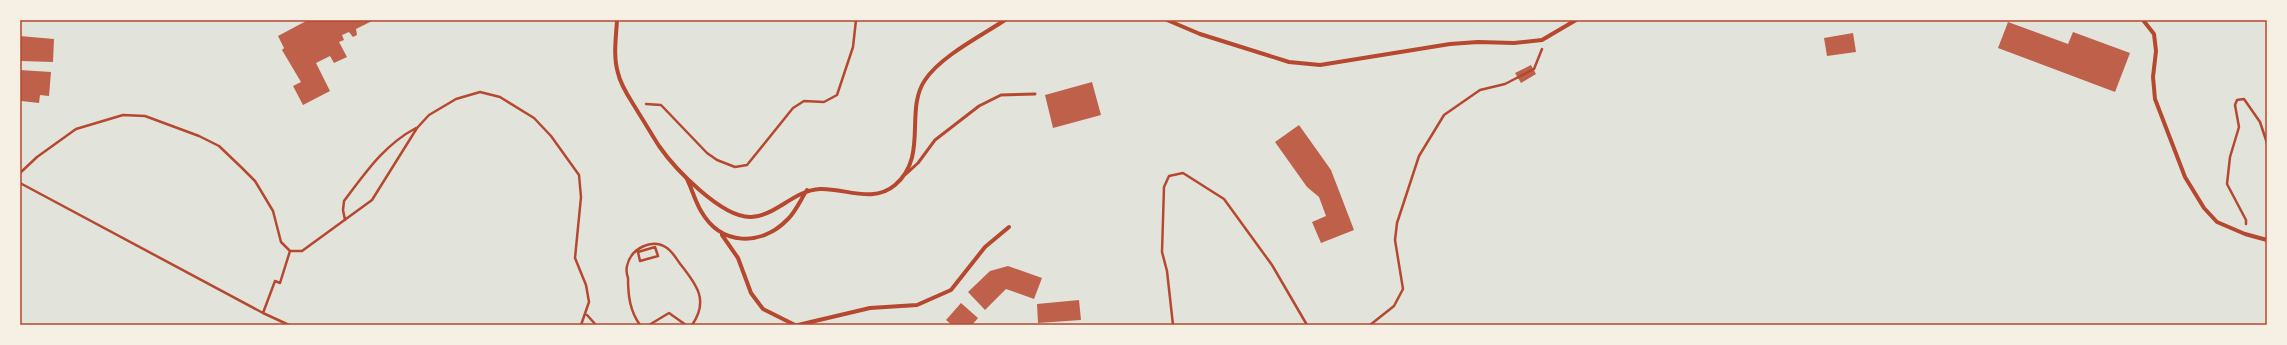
<svg xmlns="http://www.w3.org/2000/svg" width="2287" height="345" viewBox="0 0 2287 345" font-family="'Varela Round',sans-serif">
<style>
.green{fill:#e2e4dc}
.building{fill:#bf614a}
.lines{fill:none;stroke-linecap:round;stroke-linejoin:round}
.path{stroke:#b5482f;stroke-width:2.5}
.service{stroke:#b5482f;stroke-width:3}
.minor{stroke:#b5482f;stroke-width:4}
.neatline{fill:none;stroke:#b5482f;stroke-width:1.5}
</style>
<rect width="100%" height="100%" fill="#f6efe4"/>
<path class="green" d="M20 20H2267V325H20Z"/>
<path class="building" d="M308 20H374L356 29 357 35 353 37 349 32 342 35 344 40 339 42 347 57 334 63 330 56 316 63 330 91 303 105 293 86 301 82 282 50 284 48 278 36Z
M2008 22 2068 44 2073 32 2130 53 2115 92 1998 48Z
M1853 33 1856 52 1827 56 1824 38Z
M20 36 54 39 53 62 20 61Z
M1531 65 1536 74 1521 83 1515 73Z
M20 70 51 72 49 96 40 95 39 103 21 101Z
M1092 82 1101 115 1053 128 1045 95Z
M1299 125 1331 170 1354 230 1321 243 1312 222 1326 216 1319 197 1307 187 1275 142Z
M1008 266 1042 278 1034 299 1006 289 985 310 968 292 990 271Z
M1079 300 1081 320 1038 323 1037 304Z
M961 303 978 318 972 325H952L946 320Z"/>
<g class="lines">
<path class="path" d="M646 104 661 105 707 153 717 160 735 167 747 165 793 108 804 101 824 102 837 95 853 47 856 20
M20 173 37 157 76 129 123 115 145 116 199 136 219 146 241 167 255 181 273 211 281 242 290 251
M20 183 263 313 289 325
M345 220 343 210 344 201C366 172 384 145 416 128
M2246 224V220L2227 184 2230 157 2239 127 2235 105 2237 100 2244 99 2260 122 2267 143
M655 247 658 256 640 261 638 252Z
M290 251H302L372 200 417 128 429 115 456 99 480 92 500 97 534 118 551 136 579 175 581 197 575 258 586 285 589 302 581 325
M263 313 275 281 280 283 290 251
M587 315 596 325
M640 325C630 311 628 296 628 278 627 275 626 270 627 266 631 248 652 238 667 248 673 252 677 260 681 265 697 285 709 301 692 325
M649 325 669 313 686 325
M1173 325 1167 271 1162 252 1164 187 1169 176 1183 173 1224 199 1272 265 1307 325
M1370 325 1394 306 1403 289 1395 240 1397 223 1419 156 1444 115 1480 90 1505 84 1534 69 1542 49"/>
<path class="service" d="M906 174 918 163 935 140 979 106 1001 95 1035 94"/>
<path class="minor" d="M617 20C616 38 613 56 618 73 621 87 631 100 638 112 645 123 652 135 659 146 675 169 722 218 751 217 776 216 794 190 820 189 845 188 873 204 895 185 929 156 904 111 925 80 941 56 981 36 1005 20
M1167 20 1200 34 1289 62 1320 65 1450 44 1478 42 1514 43 1542 40 1576 20
M2143 20 2154 34 2156 51 2153 77 2155 99 2185 177 2204 208 2217 222 2245 234 2267 240
M687 179C692 189 695 201 701 211 721 246 761 247 788 219 796 211 801 199 807 190
M722 235 738 258 751 293 763 309 795 325
M798 325 870 308 917 305 951 290 985 247 1009 227"/>
</g>
<rect width="2287" height="345" fill="none" stroke="#f6efe4" stroke-width="42"/>
<rect x="21" y="21" width="2245" height="303" class="neatline"/>
</svg>
